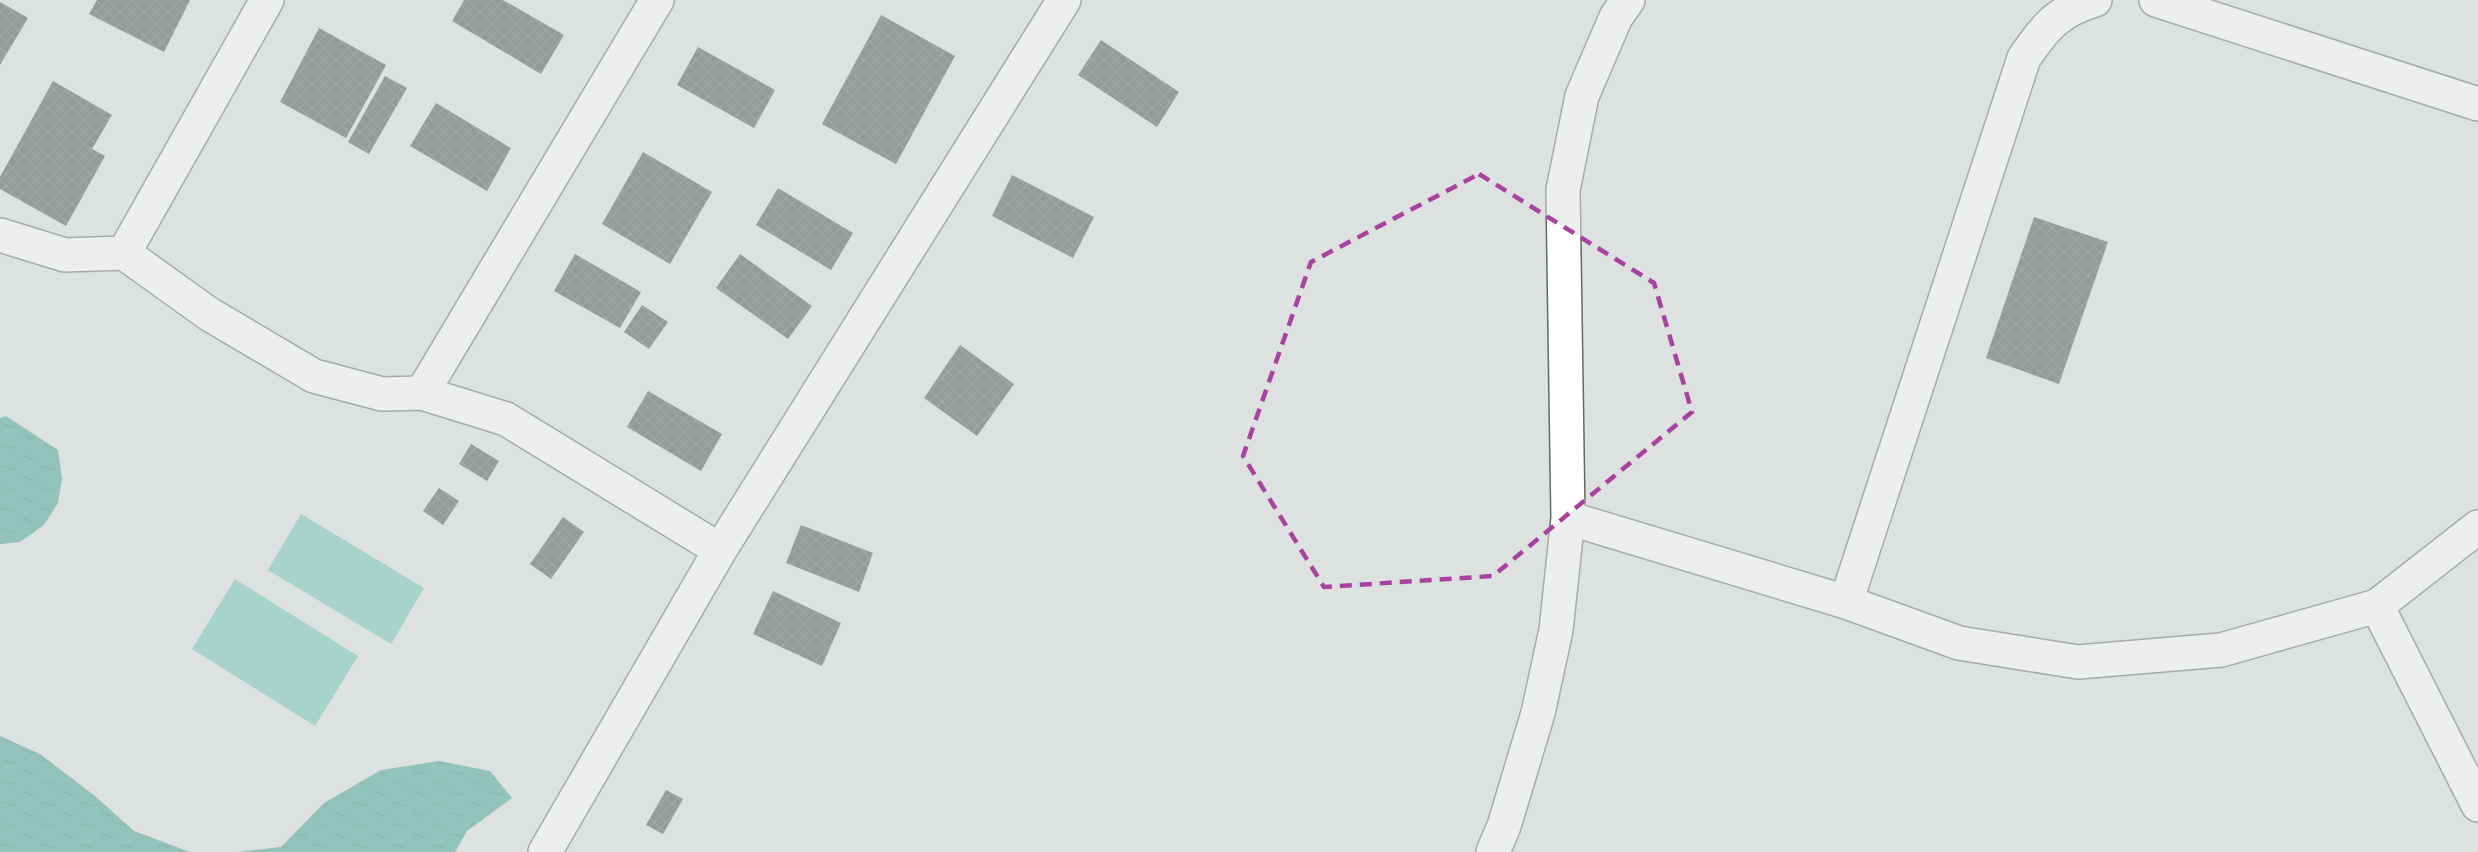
<svg xmlns="http://www.w3.org/2000/svg" width="2478" height="852" viewBox="0 0 2478 852" font-family="Signika,sans-serif">
<style>
.pitch{fill:#64c1b0}
.water{fill:url(#water-ripples)}
.building{fill:url(#building-cross-hatch)}
.lines{fill:none;stroke-linecap:round;stroke-linejoin:round}
.street-casing{stroke:#656968;stroke-width:36}
.street{stroke:#fff;stroke-width:33}
.marked{fill:none;stroke:#a940a2;stroke-width:4.5;stroke-dasharray:12 8;stroke-linejoin:round}
</style>
<defs>
<pattern id="water-ripples" width="26" height="14" patternUnits="userSpaceOnUse" patternTransform="scale(1.5)"><rect width="26" height="14" fill="#369e8e"/><path d="M2 4q2-2 4 0t4 0M15 11q2-2 4 0t4 0" fill="none" stroke="#2e8174"/></pattern>
<pattern id="building-cross-hatch" width="8" height="8" patternUnits="userSpaceOnUse" patternTransform="scale(1.5)"><rect width="8" height="8" fill="#404443"/><path d="M0 0l8 8M0 8l8-8" fill="none" stroke="#595d5c"/></pattern>
</defs>
<rect width="100%" height="100%" fill="#dde1e0"/>
<path class="pitch" d="M301 514 424 588 391 644 268 570Z
M235 579 358 656 315 726 192 649Z"/>
<path class="water" d="M6 416 58 450 62 478 58 503 44 525 20 542 2 544H0V418Z
M0 736 40 754 95 796 134 831 190 852H0Z
M439 761 490 771 512 798 467 831 455 852H237L281 847 324 803 381 770Z"/>
<path class="building" d="M97 0H190L164 52 89 14Z
M464 0H503L564 35 541 74 452 21Z
M0 2 28 18 0 65Z
M881 15 955 56 896 164 822 124Z
M319 28 386 65 346 138 280 102Z
M1101 40 1179 92 1157 127 1078 75Z
M698 47 775 90 754 128 677 85Z
M385 76 407 88 369 154 348 142Z
M53 81 112 115 92 149 105 156 66 226 0 189V177Z
M436 103 511 148 487 191 410 146Z
M643 152 712 192 670 264 602 224Z
M1012 175 1094 217 1073 258 992 216Z
M778 188 853 233 831 270 756 225Z
M2034 217 2108 242 2059 384 1986 358Z
M575 254 641 292 620 328 554 291Z
M740 254 812 306 788 339 716 288Z
M642 305 668 322 649 349 624 332Z
M960 345 1014 384 977 436 924 398Z
M648 391 722 434 701 471 627 427Z
M471 444 499 461 487 481 459 464Z
M439 488 459 501 443 525 423 511Z
M563 517 584 532 551 579 530 564Z
M801 525 873 553 859 592 786 563Z
M773 591 841 623 822 666 753 634Z
M666 790 683 799 663 834 646 825Z"/>
<g class="lines">
<g class="street-casing">
<path id="street" d="M2156 0 2478 104
M0 235 65 255 124 253 209 314 314 376 382 394 422 393 506 419 720 550
M124 253 267 0
M422 393 657 0
M1568 518 1846 602 1959 643 2078 662 2221 650 2377 606 2478 527
M1846 602 2024 58C2045 27 2058 11 2095 0
M2377 606 2478 805
M545 852 720 550 1064 0
M1493 852 1504 826 1538 713 1556 630 1568 518 1563 190 1582 96 1616 17 1628 0"/>
</g>
<use href="#street" class="street"/>
</g>
<path d="M0 0H2478V852H0ZM1479 174 1654 283 1692 412 1493 576 1324 587 1243 456 1311 262Z" fill="#dde1e0" fill-opacity=".55" fill-rule="evenodd"/>
<path class="marked" d="M1479 174 1654 283 1692 412 1493 576 1324 587 1243 456 1311 262Z"/>
</svg>
